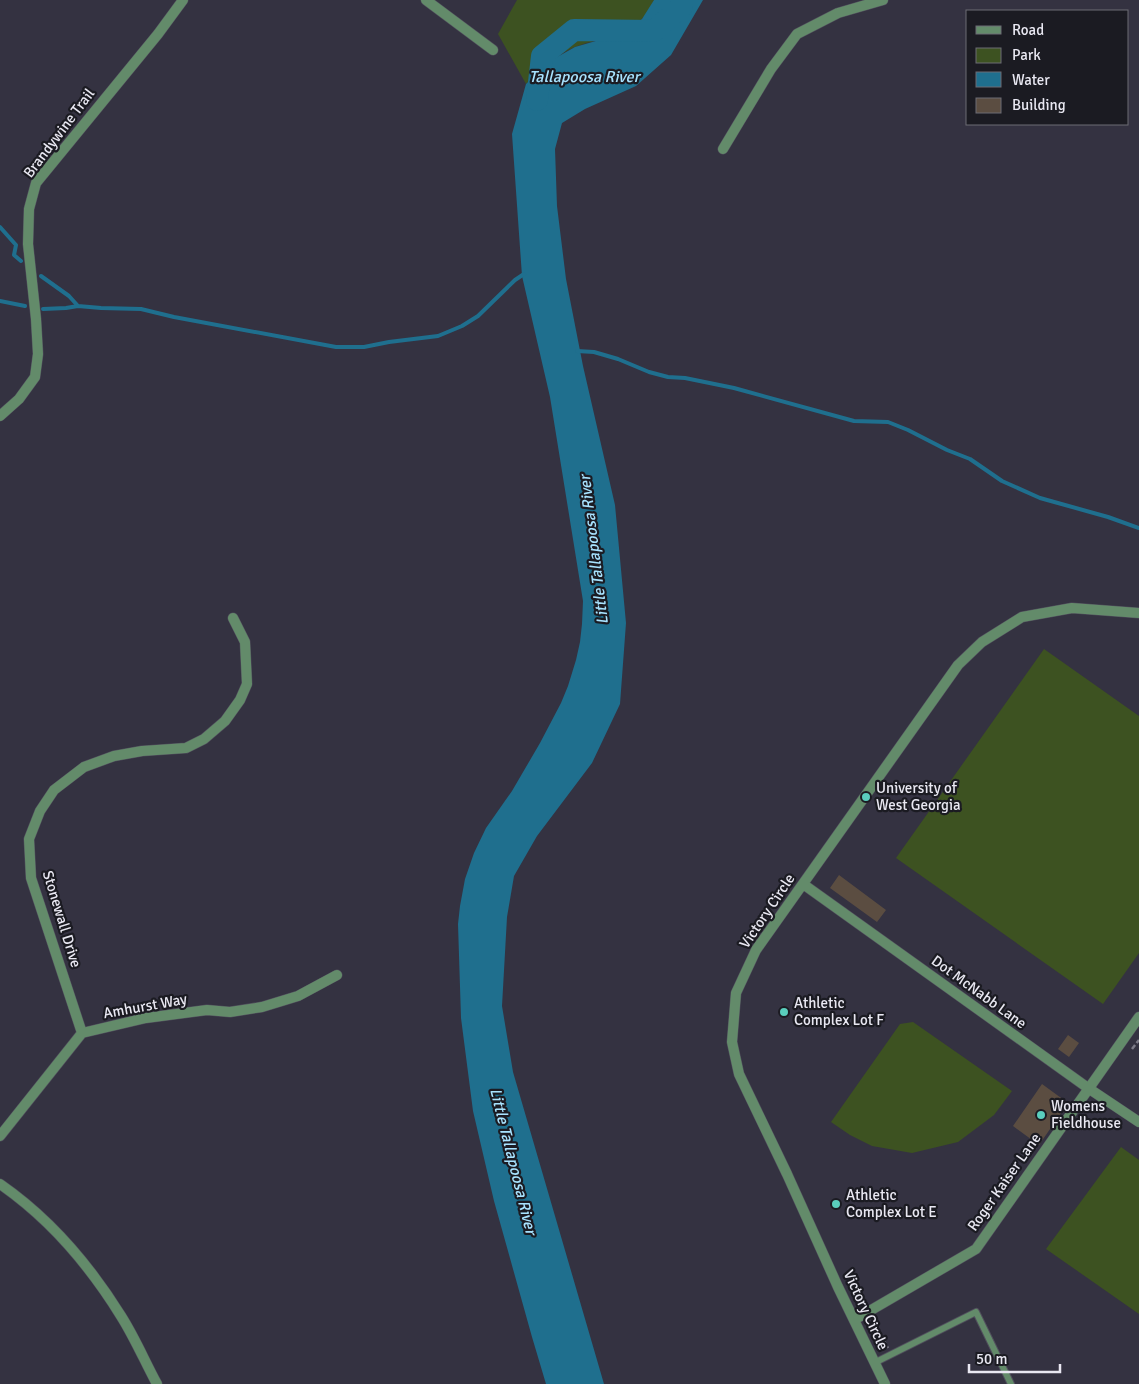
<svg xmlns="http://www.w3.org/2000/svg" width="1139" height="1384" viewBox="0 0 1139 1384" font-family="Signika,sans-serif">
<style>
.green{fill:#3d5221}
.water{fill:#1f6f8e}
.lines{fill:none;stroke-linecap:round;stroke-linejoin:round}
.stream{stroke:#1f6f8e;stroke-width:4}
.river{stroke:#1f6f8e;stroke-width:22}
.building{fill:#5b4d41}
.lane-casing{stroke:#514f5d;stroke-width:8}
.street-casing{stroke:#514f5d;stroke-width:11}
.path{stroke:#7d7b88;stroke-width:2.5;stroke-dasharray:5 2.5;stroke-linecap:butt}
.lane{stroke:#638b6a;stroke-width:6}
.street{stroke:#638b6a;stroke-width:10}
.poi-dot{fill:#5acebd;stroke:#1b1b22;stroke-width:2}
.labels{text-anchor:middle;stroke-width:4.5;stroke-linejoin:round;paint-order:stroke}
.street-label{font-size:15px;fill:#e9e8f2;stroke:#1b1b22}
.poi-label{font-size:15px;fill:#e9e8f2;stroke:#1b1b22;text-anchor:start}
.water-label{font-size:16px;font-style:italic;fill:#a8e3ff;stroke:#1b1b22}
</style>
<rect width="100%" height="100%" fill="#343241"/>
<path class="green" d="M517 0H654C639 37 606 35 575 47 554 56 542 69 526 84L498 34Z
M1044 649 1139 716V953L1103 1004 896 858Z
M913 1022 1012 1091 994 1115 958 1142 912 1153 872 1146 850 1135 831 1122 900 1024Z
M1121 1147 1139 1160V1314L1046 1249Z"/>
<path class="water" d="M654 0H703L671 55 636 86 585 109 562 123 555 149 557 206 566 279 583 366 615 505 626 623 620 704 592 763 537 836 514 876 507 917 502 1006 513 1072 604 1384H546L532 1337 494 1201 473 1111 461 1018 458 924 460 906 465 879 474 853 486 828 512 791 540 743 561 703 568 686 576 660 580 642 582 624 583 601 550 397 522 276 512 134 526 84 550 61 575 47 620 34 628 30 642 19Z"/>
<g class="lines">
<path class="stream" d="M0 227 16 245 14 255 21 261
M41 276 69 296 78 306
M0 301 25 306
M43 309 66 308 78 306 101 308 141 309 174 317 336 347H364L389 342 438 336 462 326 478 316 515 280 524 274
M577 351 594 352 618 359 649 372 668 377 685 378 734 388 854 421 888 422 908 430 947 450 970 459 1002 481 1040 498 1108 517 1139 528"/>
<path class="river" d="M537 100 542 56 574 30 654 31 682 6V0"/>
</g>
<path class="building" d="M839 875 886 910 877 922 830 888Z
M1068 1035 1079 1043 1069 1057 1058 1049Z
M1042 1084 1068 1103 1039 1145 1013 1126Z"/>
<g class="lines">
<g class="lane-casing">
<path id="lane" d="M874 1363 976 1312 1011 1384"/>
</g>
<g class="street-casing">
<path id="street" d="M426 0 493 50
M723 149 771 69 797 34 838 13 883 0
M0 416 19 399 35 377 38 354 36 319 28 244 29 209 36 183 158 34 183 0
M803 884 1088 1088 1139 1122
M82 1033 31 878 29 839 40 811 54 790 84 767 114 756 142 751 186 748 204 739 225 721 240 700 247 684 245 642 233 618
M0 1136 82 1033 146 1018 207 1010 230 1012 262 1007 298 996 337 975
M0 1184C49 1218 90 1266 121 1316 135 1338 145 1362 157 1384
M854 1320 976 1249 1139 1017
M885 1384 838 1287 787 1174 739 1074 732 1042 736 993 756 950 958 665 982 642 1022 617 1072 608 1139 613"/>
</g>
<path class="path" d="M1132 1049 1139 1040
M872 1320 888 1348"/>
<use href="#lane" class="lane"/>
<use href="#street" class="street"/>
</g>
<g class="poi-dot">
<circle cx="866" cy="797" r="5"/>
<circle cx="784" cy="1012" r="5"/>
<circle cx="1041" cy="1115" r="5"/>
<circle cx="836" cy="1204" r="5"/>
</g>
<g class="labels">
<g class="street-label">
<text transform="translate(59 133) rotate(-53)" y="5">Brandywine Trail</text>
<text transform="translate(767 911) rotate(-56)" y="5">Victory Circle</text>
<text transform="translate(62 919) rotate(73)" y="5">Stonewall Drive</text>
<text transform="translate(979 992) rotate(36)" y="5">Dot McNabb Lane</text>
<text transform="translate(145 1006) rotate(-10)" y="5">Amhurst Way</text>
<text transform="translate(1004 1182) rotate(-55)" y="5">Roger Kaiser Lane</text>
<text transform="translate(866 1310) rotate(65)" y="5">Victory Circle</text>
</g>
<g class="poi-label">
<text x="876" y="793">University of<tspan x="876" dy="17">West Georgia</tspan></text>
<text x="794" y="1008">Athletic<tspan x="794" dy="17">Complex Lot F</tspan></text>
<text x="1051" y="1111">Womens<tspan x="1051" dy="17">Fieldhouse</tspan></text>
<text x="846" y="1200">Athletic<tspan x="846" dy="17">Complex Lot E</tspan></text>
</g>
<g class="water-label">
<text x="584" y="82">Tallapoosa River</text>
<text transform="translate(593 550) rotate(-97)" y="6">Little Tallapoosa River</text>
<text transform="translate(514 1161) rotate(76)" y="6">Little Tallapoosa River</text>
</g>
</g>
<rect x="966" y="10" width="162" height="115" fill="#1b1b22" stroke="#6d6d75"/>
<rect x="976" y="26" width="25" height="8" fill="#638b6a" stroke="#6d6d75"/>
<text x="1012" y="35" font-size="15" fill="#e9e8f2">Road</text>
<rect x="976" y="48" width="25" height="15" fill="#3d5221" stroke="#6d6d75"/>
<text x="1012" y="60" font-size="15" fill="#e9e8f2">Park</text>
<rect x="976" y="72" width="25" height="15" fill="#1f6f8e" stroke="#6d6d75"/>
<text x="1012" y="85" font-size="15" fill="#e9e8f2">Water</text>
<rect x="976" y="98" width="25" height="15" fill="#5b4d41" stroke="#6d6d75"/>
<text x="1012" y="110" font-size="15" fill="#e9e8f2">Building</text>
<path d="M969 1364v8h91v-8" fill="none" stroke="#e9e8f2" stroke-width="2.5"/>
<text x="976" y="1364" font-size="15" fill="#e9e8f2" stroke="#1b1b22" stroke-width="4" paint-order="stroke">50 m</text>
</svg>
